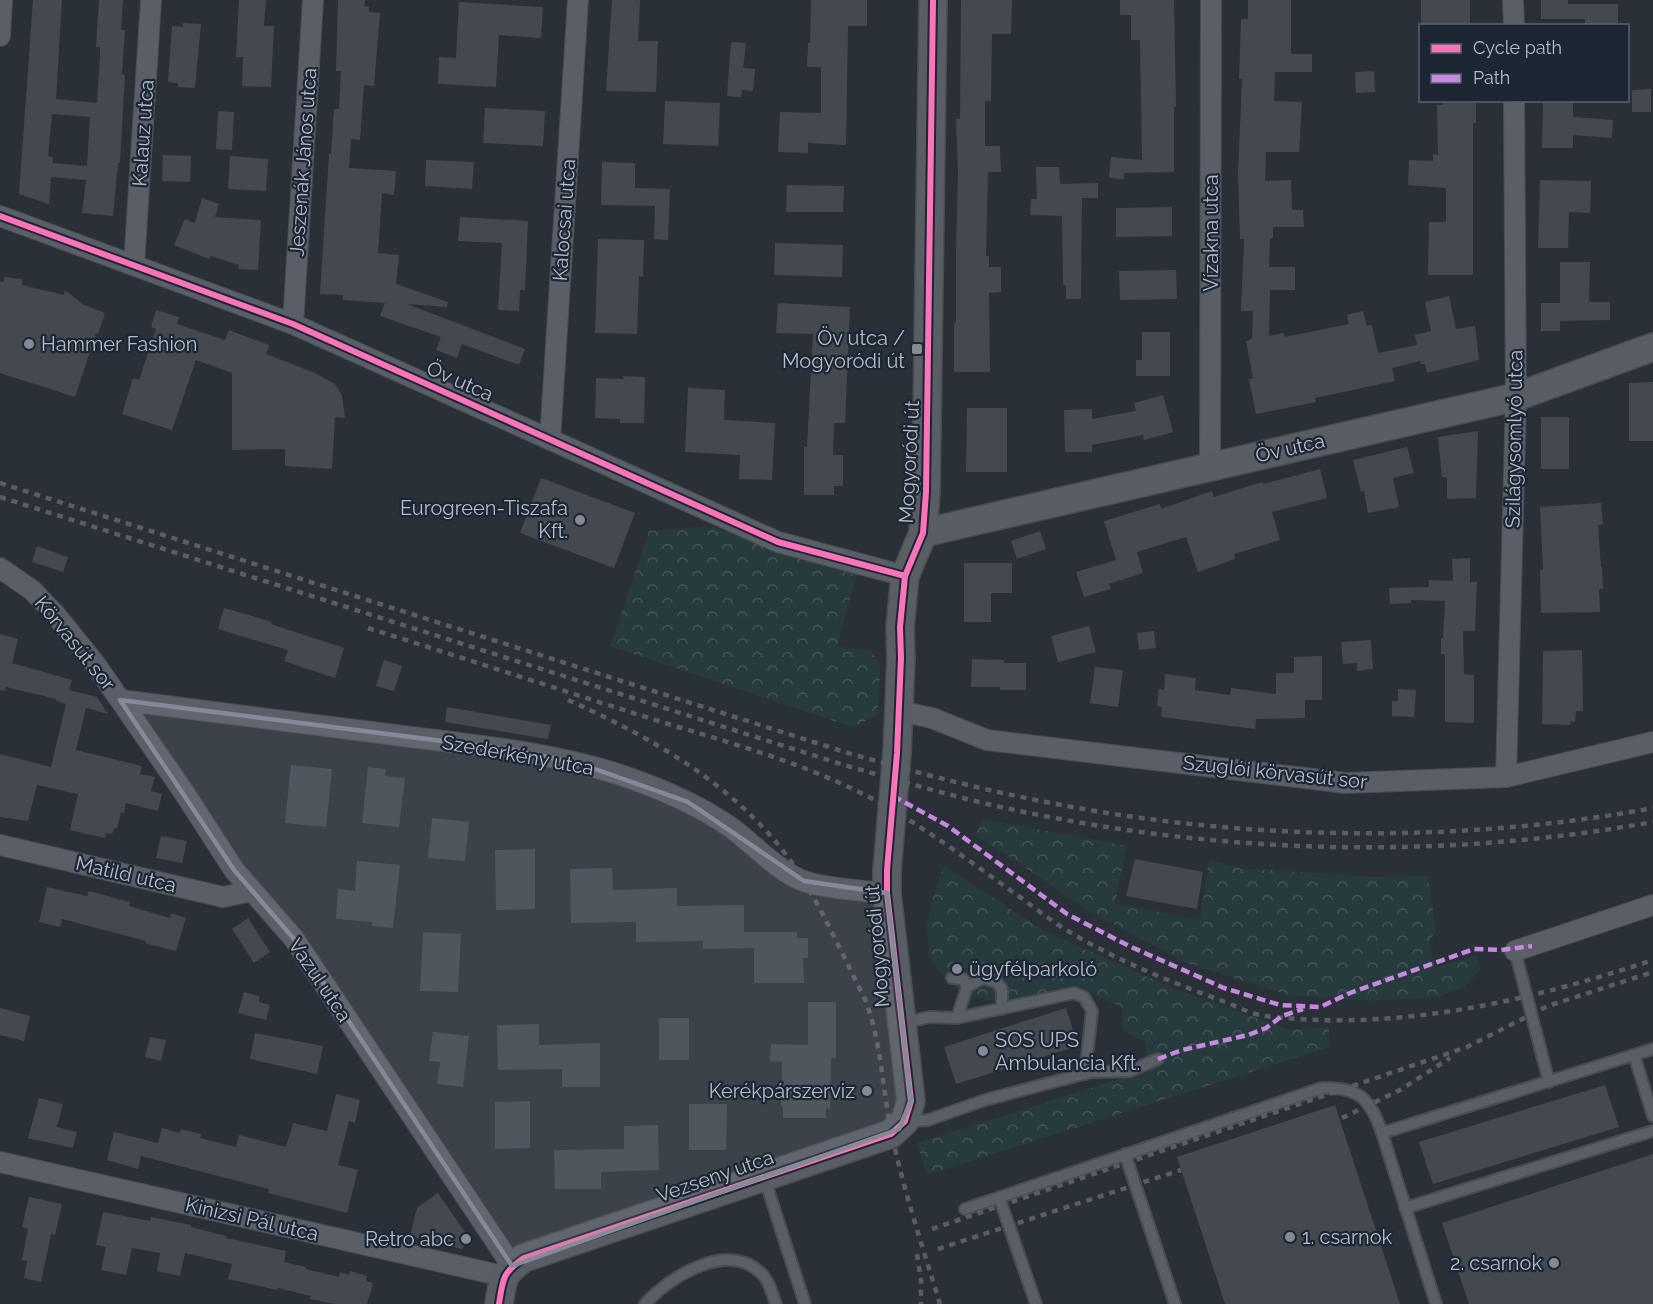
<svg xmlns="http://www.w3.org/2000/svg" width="1653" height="1304" viewBox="0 0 1653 1304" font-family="Raleway,sans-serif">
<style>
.forest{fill:url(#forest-crowns)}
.building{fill:#444950;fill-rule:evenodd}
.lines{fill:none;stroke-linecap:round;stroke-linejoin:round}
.lane-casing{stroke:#484c53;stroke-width:14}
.street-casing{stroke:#484c53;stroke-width:22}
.secondary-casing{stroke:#484c53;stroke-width:30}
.lane{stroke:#5a5e66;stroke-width:10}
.street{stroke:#5a5e66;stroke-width:20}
.secondary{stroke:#595d64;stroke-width:27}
.rail{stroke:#595d64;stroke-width:4.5;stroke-dasharray:6 6;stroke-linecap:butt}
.quiet{stroke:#c787e3;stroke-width:4.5;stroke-dasharray:9 4.5;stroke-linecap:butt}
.cycleway-casing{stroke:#1d2633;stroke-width:10}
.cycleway{stroke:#fb73b8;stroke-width:6}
.marked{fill:#848b96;fill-opacity:0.2;stroke:#848b96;stroke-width:4.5;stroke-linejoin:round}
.poi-dot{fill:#848b96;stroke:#1d2633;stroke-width:2}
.labels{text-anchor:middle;stroke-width:4.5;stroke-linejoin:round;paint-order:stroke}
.street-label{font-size:20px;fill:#b4bcc9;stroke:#1d2633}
.poi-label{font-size:20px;fill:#b4bcc9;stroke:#1d2633;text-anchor:end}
</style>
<defs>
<pattern id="forest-crowns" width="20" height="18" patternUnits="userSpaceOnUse" patternTransform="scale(1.5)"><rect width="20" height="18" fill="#273a3e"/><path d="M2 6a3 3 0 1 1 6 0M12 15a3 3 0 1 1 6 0" fill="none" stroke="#445559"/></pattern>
</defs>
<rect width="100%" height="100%" fill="#2a3038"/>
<path class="forest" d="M709 526 857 573 837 646 871 651 880 665 878 715 852 727 610 646 649 531Z
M982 819 1127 846 1115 904 1200 919 1209 860 1239 868 1374 877 1428 876 1436 933 1429 940 1435 968 1477 955 1481 969 1464 987 1439 997 1371 1001 1288 995 1184 962 1087 910 995 847 975 836Z
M944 865 1044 931 1175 989 1290 1030 1329 1027V1047L927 1175 917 1143 1139 1073 1148 1067 1145 1042 1122 1030V1007L1079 988 1016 1004 972 997 957 989 938 970 929 954 927 925 931 904Z"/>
<path class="building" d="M33 0H62L56 99 97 103 100 54V47H96L99 0H123L121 30H125L122 74 125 75 120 163H118L113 216 82 213 86 180 51 177 49 204 19 194ZM52 114 90 117 87 166 53 163V158L48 156Z
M239 0H266L264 26H274L271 87 242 86 243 57H236Z
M338 0H365L364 6 369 7V12L380 13 374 86 364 85 360 140 351 139 349 168 396 171 394 195 382 193 378 253 399 255 396 284 448 302 447 307 407 304 525 349 519 365 462 344 457 358 436 350 441 337 380 316 385 303 343 300V295L320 294 329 154H331L334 109H339L341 71H336Z
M612 0H640L638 41H658L656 92 606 91Z
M811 0H867V26H848L846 145 808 143V153L778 152 780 112 821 113V67H807L808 43H810Z
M961 0H1012L1011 34H992L991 101H985V146H1000L1001 172H988L986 256H989V267H1001V292L989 293 990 372H954V323H956V252L958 172 956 119H960Z
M1120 0H1174L1176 107H1174V172L1124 173V179L1109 178 1111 157 1142 160 1140 40H1131V15H1120Z
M1248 0H1291V54H1312V72H1275L1274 101 1302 102 1299 152H1266L1265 181 1291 180 1292 210H1303L1304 227H1273V238L1270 239 1269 267H1295V290H1270L1269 336 1284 333 1285 337 1349 324 1347 315 1363 311 1367 326 1372 325 1378 353 1417 345 1415 335 1431 331 1425 302 1449 296 1456 329 1475 326 1479 360 1427 373 1425 364H1421L1420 361 1392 368 1395 381 1315 398 1316 402 1256 414 1249 379 1253 378 1246 341 1252 339 1253 311H1241L1244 239H1240L1238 174 1242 79H1239L1241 19H1248Z
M1421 0H1470V26H1421Z
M1541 0H1568V4H1618V26H1585V19H1541Z
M459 2 543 7 541 38 499 35 496 87 438 84 439 57 456 58Z
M183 23 201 24 195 88 178 87V83L168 82 172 26 183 27Z
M731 42 746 43 743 68 755 69 753 91 742 90 741 97 727 96Z
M1374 71 1375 92 1356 93 1355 72Z
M1651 89V112H1632V90Z
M1443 100H1476V123H1473V275H1428L1429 222H1446V188L1408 185 1409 160 1433 161V154L1438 155 1437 105H1443Z
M1543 100H1573V117L1613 120 1612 138 1573 135V148H1542Z
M665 101 720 103 718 146 663 144Z
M485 108 545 111 543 146 483 143Z
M218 111 234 112 232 150 216 149Z
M163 155 191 156 190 182 162 181Z
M230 156 268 159 266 191 228 189Z
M426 160 474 162 472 189 425 186Z
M602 162 635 163V188L670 189 668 240 654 239 655 206 601 205Z
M1036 167H1059L1060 184 1098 183V198H1082L1081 299H1066V285H1063L1062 216 1030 215 1031 199H1037Z
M1540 180 1591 181 1590 213 1569 212 1568 248H1538Z
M787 185 844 186 843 212H786Z
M202 198 219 204 215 217 261 220 258 270 238 269 239 265 211 256 209 259 174 245 185 219 195 223Z
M1172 207V236L1116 237V208Z
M460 217 528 221 525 290H520L519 311 498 310 502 243 458 241Z
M598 239 644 240 643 277 639 276 637 334 595 333Z
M775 243 843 245 842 277 774 275Z
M1560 262H1590L1589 302H1610V320L1560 321V331H1541V303H1560Z
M1176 270 1177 299 1120 300 1119 271Z
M4 277 22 279V285L64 295 65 290 84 305 105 313 98 334 96 333 75 397 0 373V282H4Z
M778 303 850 307 845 423H834L833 455H843V486H834V495H804V447H807L813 334 776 333Z
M156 310 179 317 177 324 225 340 229 330 269 345 266 354 315 373 335 384 342 396 345 418 335 417 332 469 285 466V449L232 450V373L196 360 172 430 122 414 133 378 139 380 156 329 151 327Z
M1142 332H1170V376H1136V360H1142Z
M623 376 645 377 644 423H620V419L595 418 596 378 624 379Z
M1653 382V441H1629V383Z
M688 388 725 390 724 420 775 423 772 480 739 479 740 455 685 452Z
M1163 395 1173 432 1144 440 1143 435 1092 445V452H1065L1064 410 1092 409V419L1136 411 1134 403Z
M967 408H1007V472H966Z
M1541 417H1569V469H1541Z
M1478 431 1476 498 1447 499V477H1442L1438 437Z
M1407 447 1414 473 1393 478 1399 507 1368 513 1364 491 1361 492 1353 460Z
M1320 469 1327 498 1272 512 1280 540 1234 554 1235 559 1198 572 1186 537 1137 552 1143 573 1109 584 1111 589 1084 597 1076 572 1116 560 1104 521 1160 504 1161 509 1212 491 1214 497 1262 482 1263 484Z
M541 478 635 513 614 568 520 533Z
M1601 503 1603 524 1598 525 1601 567H1602L1603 589H1599L1600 612 1541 613 1540 570H1543L1540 507Z
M1040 531 1046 549 1017 559 1011 541Z
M37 546 68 557 63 572 32 562Z
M1470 558V582H1477L1475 631H1463L1464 674 1474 675V723L1445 722V654H1441V638H1443L1445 601 1411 600V603L1390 604 1389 588 1429 587V580L1453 581 1452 559Z
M964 563H1012V593H991V622H964Z
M224 608 272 622 271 624 344 648 335 678 284 661 288 650 218 629Z
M1089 626 1096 652 1058 662 1051 636Z
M1154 631 1156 648 1139 650 1137 633Z
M0 634 18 639 12 663 72 680 69 690 97 697 108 714 86 708 76 750 142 766 140 774 155 777 151 791 162 794 158 811 126 803 124 813 121 812 117 829 114 828 112 834 106 833 105 838 70 830 78 794 37 785 28 821 0 817V754L51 767 66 704 56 701V699L6 687 5 691 0 690Z
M1371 640 1373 669 1357 671V663L1343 664 1341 642Z
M1582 650 1583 711H1576L1575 722 1570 721V725L1542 724 1543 651Z
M1322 656V700H1305V718L1256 719 1255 729 1161 717 1162 707 1157 706 1159 689 1164 690 1165 674 1196 678 1195 690 1230 695 1231 688 1276 694V673H1294V657Z
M972 659 1004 660V663H1026V690H1000V687H971Z
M384 660 402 666 394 691 376 686Z
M1095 667 1123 670 1118 707 1090 703Z
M1398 689 1416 690 1414 717 1392 716V701H1398Z
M447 707 551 725 548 739 445 722Z
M291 765 332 769 326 827 285 823Z
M368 767 386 769 385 776 405 778 399 827 362 823Z
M432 818 469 822 465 861 428 858Z
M161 836 187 841 182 863 156 858Z
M535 849V909L496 910 495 850Z
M1135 859 1203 872 1197 909 1126 896Z
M357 861 400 865 393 928 372 926V922L336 919 338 889 355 891Z
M612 868 613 890 677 888V906L744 905V932H797V938H808V958H803L804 983H754V948L703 949V941L636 942V922L571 923 570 869Z
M47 887 87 896 89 891 130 902 129 906 170 918 171 913 186 918 176 951 145 943 146 941 62 919 60 927 39 922Z
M248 918 270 952 254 963 232 929Z
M423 932 461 934 458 992 420 991Z
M244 992 259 996V1002L270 1005 266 1020 238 1013Z
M808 1002H836V1058H831L830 1109 826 1108V1118H783V1107L781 1106 782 1062 770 1061 771 1044 808 1045Z
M0 1008 30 1016 24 1041 0 1035Z
M1066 1008 1078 1046 956 1084 944 1047Z
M659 1018H689V1060H659Z
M539 1024V1045L600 1043V1087H562V1069L498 1070 497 1025Z
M433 1032 469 1036 463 1087 437 1084 440 1062 429 1061Z
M255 1033 323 1046 317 1074 250 1059Z
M150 1037 166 1040 161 1061 145 1057Z
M1605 1085 1619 1127 1433 1184 1419 1142Z
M336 1094 360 1100 355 1123 349 1121 338 1165 358 1170 347 1213 268 1193 269 1189 141 1156 138 1169 107 1160 114 1132 158 1143 162 1128 180 1133 181 1129 201 1134 200 1138 236 1147 239 1135 286 1147 293 1123 327 1131Z
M39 1098 63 1104 57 1127 77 1132 73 1148 28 1138Z
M530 1101V1148L495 1149V1102Z
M689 1104H727L726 1150H689Z
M1335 1105 1400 1304H1225L1177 1157Z
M658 1125 659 1170 601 1172V1189H555L554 1150 624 1149V1126Z
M1653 1154V1304H1469L1442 1223Z
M438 1193 470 1239 462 1249 410 1236 417 1208Z
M29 1197 62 1204 55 1235 51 1234 41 1282 24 1278 27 1261 22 1260 28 1229 22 1227Z
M103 1212 150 1221 151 1217 191 1225V1227L226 1236V1238L286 1251 284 1262 306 1267V1269L339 1277 340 1272 349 1275 350 1271 367 1276 366 1281 373 1283 367 1304H334L310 1299 311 1296 278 1288 277 1290 228 1279 232 1264 185 1253 180 1276 157 1271 160 1253 132 1248 126 1275 101 1270 106 1247 96 1245Z"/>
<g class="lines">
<g class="lane-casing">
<path id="lane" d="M1515 951 1549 1082
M952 978 963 979 967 987 957 1018
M967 987 983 978 996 982 1002 989V1009
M903 1023 930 1017 957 1018 1074 993 1084 997 1092 1011 1085 1074
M1634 1055 1653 1116
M905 1121 928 1120 985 1100 1091 1072 1130 1071 1158 1059
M1125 1154 1175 1304
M764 1177 805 1304
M999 1197 1036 1304
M1405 1208 1653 1131
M965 1209 1322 1088C1360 1087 1370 1099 1382 1133
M645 1304C670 1276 730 1239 763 1275 770 1283 772 1294 776 1304
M1436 1304 1382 1133 1653 1049"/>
</g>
<g class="street-casing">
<path id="street" d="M1513 0 1514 26
M0 36 2 0
M0 216 293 324 778 542 905 576
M134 265 151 0
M293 324 313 0
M550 440 578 0
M1210 466 1211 0
M0 568 32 590 55 614 96 665 183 791 234 870 294 939 512 1266
M120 700C214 712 309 724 404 736 475 745 549 752 618 774 657 787 694 802 729 826 753 843 774 868 801 880 820 888 866 891 887 893
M899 711 932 718 987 740 1346 783 1506 777 1653 742
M1506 777 1516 397 1514 100
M0 845 223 897 252 891
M1515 951 1653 905
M0 1162 503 1276"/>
</g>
<g class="secondary-casing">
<path id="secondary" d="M923 533 1516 397 1653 347
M499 1304C503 1279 502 1273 524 1258L891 1134 905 1121 911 1101 887 893V870L897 753 901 658 900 627 905 576 923 533 926 492 933 0"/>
</g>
<use href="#lane" class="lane"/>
<use href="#street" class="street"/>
<use href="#secondary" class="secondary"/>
<path class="rail" d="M0 483 848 753C915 772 982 790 1051 803 1245 841 1459 844 1653 808
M0 497 844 765C889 778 934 791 979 802 1200 854 1430 862 1653 822
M368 628C463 658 558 689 652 719 720 740 791 759 855 790 913 818 965 858 1017 895 1034 907 1051 921 1068 931 1116 960 1168 981 1220 1000 1234 1005 1250 1014 1265 1016 1397 1032 1529 1001 1653 960
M568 700C658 740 751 794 804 881 827 919 845 960 865 999 882 1043 882 1089 892 1135 904 1192 923 1248 940 1304
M1342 1118 1400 1090 1450 1058
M932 1229 1467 1047 1548 1006 1653 972
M938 1249 1181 1170
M917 1254 921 1280V1304"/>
<path class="quiet" d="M893 796 948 826 1067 914 1129 946 1224 988 1280 1005 1320 1007 1350 993 1474 949 1501 950 1532 946
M1158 1059 1182 1050 1248 1035 1266 1028 1282 1016 1303 1009"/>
<g class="cycleway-casing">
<path id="cycleway" d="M0 216 293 324 778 542 905 576
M499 1304C503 1279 502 1273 524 1258L891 1134 905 1121 911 1101 887 893V870L897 753 901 658 900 627 905 576 923 533 926 492 933 0"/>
</g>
<use href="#cycleway" class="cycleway"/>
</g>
<path class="marked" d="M120 700 513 750 581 764 688 802 804 881 887 893 911 1101 899 1129 512 1266 294 939 234 870Z"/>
<g class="poi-dot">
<circle cx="29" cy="344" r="6"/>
<rect x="911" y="343" width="12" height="12" rx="3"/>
<circle cx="580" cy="520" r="6"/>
<circle cx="957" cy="969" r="6"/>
<circle cx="983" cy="1051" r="6"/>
<circle cx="867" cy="1091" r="6"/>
<circle cx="1290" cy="1237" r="6"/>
<circle cx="466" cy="1239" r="6"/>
<circle cx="1554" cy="1263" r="6"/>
</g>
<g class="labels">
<g class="street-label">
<text transform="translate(143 133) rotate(-86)" y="7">Kalauz utca</text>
<text transform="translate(303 162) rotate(-86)" y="7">Jeszenák János utca</text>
<text transform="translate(564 220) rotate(-86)" y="7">Kalocsai utca</text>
<text transform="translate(1211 233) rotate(-90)" y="7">Vízakna utca</text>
<text transform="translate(460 381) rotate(24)" y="7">Öv utca</text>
<text transform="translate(1514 439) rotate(-89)" y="7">Szilágysomlyó utca</text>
<text transform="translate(1290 448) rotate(-13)" y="7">Öv utca</text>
<text transform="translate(909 462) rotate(-87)" y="7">Mogyoródi út</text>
<text transform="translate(75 643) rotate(51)" y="7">Körvasút sor</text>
<text transform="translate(518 755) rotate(10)" y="7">Szederkény utca</text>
<text transform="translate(1275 772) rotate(6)" y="7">Szuglói körvasút sor</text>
<text transform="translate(126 874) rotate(13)" y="7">Matild utca</text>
<text transform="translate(877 946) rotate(-95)" y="7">Mogyoródi út</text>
<text transform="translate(320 980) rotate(56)" y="7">Vazul utca</text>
<text transform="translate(715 1176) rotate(-19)" y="7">Vezseny utca</text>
<text transform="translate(252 1219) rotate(13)" y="7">Kinizsi Pál utca</text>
</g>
<g class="poi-label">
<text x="905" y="345">Öv utca /<tspan x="905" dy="23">Mogyoródi út</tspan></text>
<text x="41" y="351" text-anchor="start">Hammer Fashion</text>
<text x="568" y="515">Eurogreen-Tiszafa<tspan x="568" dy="23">Kft.</tspan></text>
<text x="969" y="976" text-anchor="start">ügyfélparkoló</text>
<text x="995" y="1047" text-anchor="start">SOS UPS<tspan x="995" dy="23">Ambulancia Kft.</tspan></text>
<text x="855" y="1098">Kerékpárszerviz</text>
<text x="1302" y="1244" text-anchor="start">1. csarnok</text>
<text x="454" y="1246">Retro abc</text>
<text x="1542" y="1270">2. csarnok</text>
</g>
</g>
<rect x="1419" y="24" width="210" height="78" fill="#1d2633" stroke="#59626f" stroke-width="1.5"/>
<rect x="1431" y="44" width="30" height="9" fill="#fb73b8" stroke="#59626f" stroke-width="1.5"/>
<text x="1473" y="54" font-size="18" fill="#b4bcc9">Cycle path</text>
<rect x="1431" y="74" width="30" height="9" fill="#c787e3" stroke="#59626f" stroke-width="1.5"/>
<text x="1473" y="84" font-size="18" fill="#b4bcc9">Path</text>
</svg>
